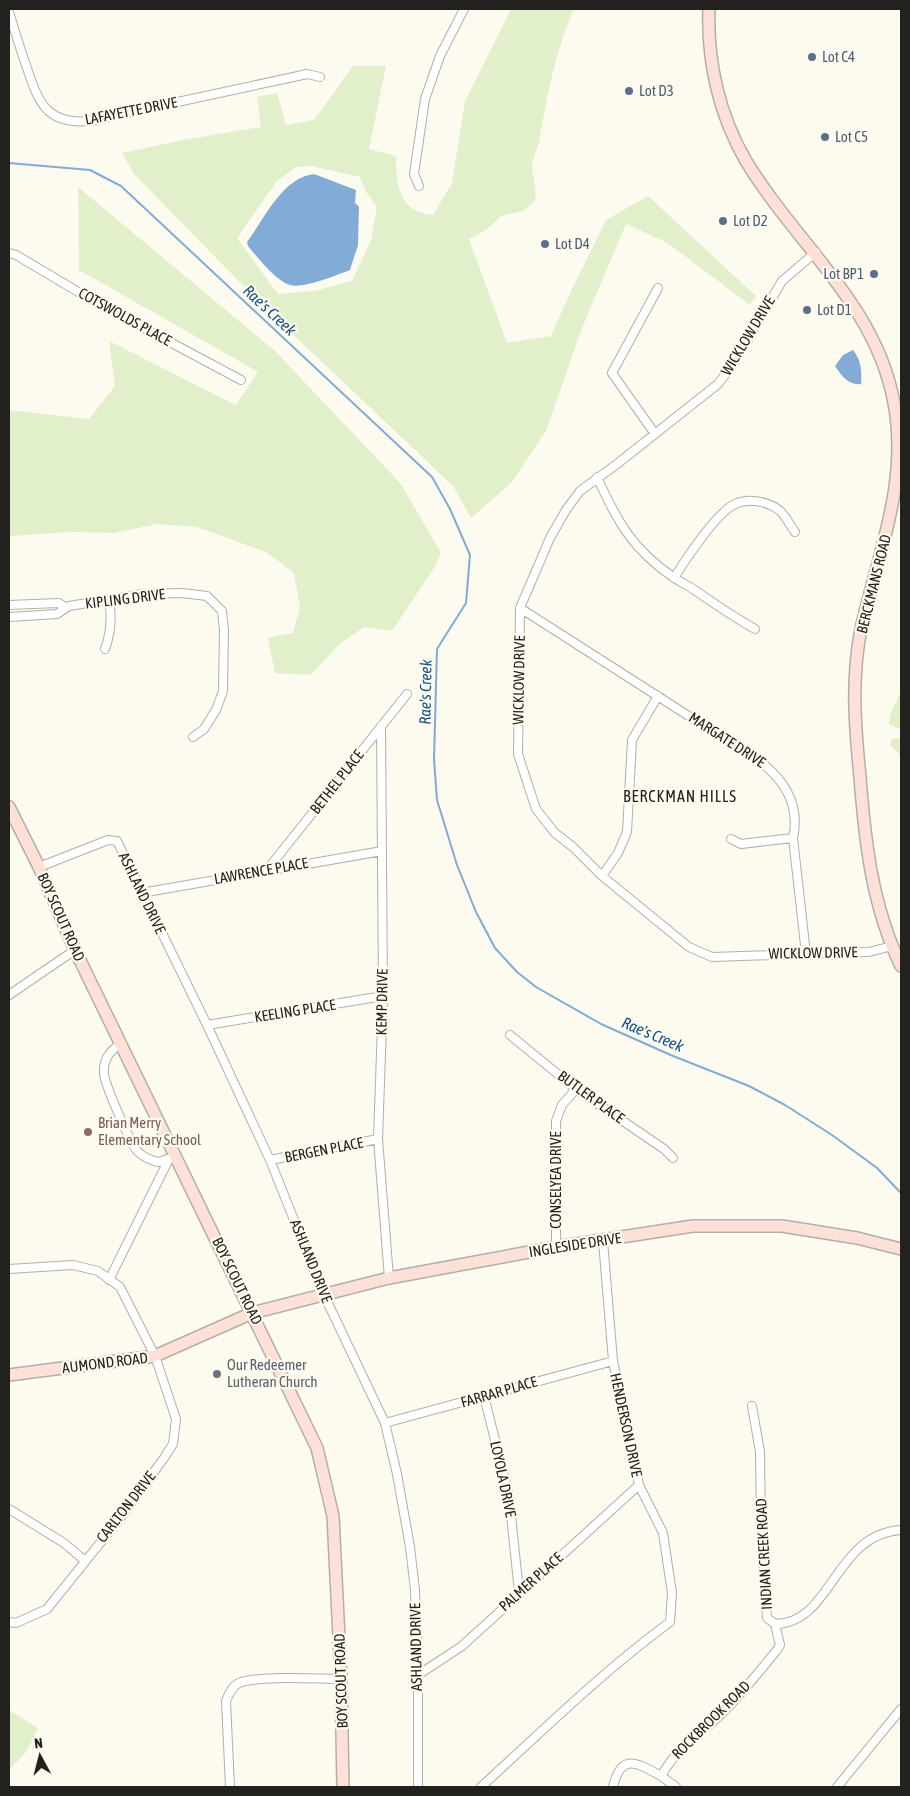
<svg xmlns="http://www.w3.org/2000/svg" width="910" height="1796" viewBox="0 0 910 1796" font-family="'Asap Condensed',sans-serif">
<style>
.green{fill:#e1f0ca;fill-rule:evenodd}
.water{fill:#82abd5}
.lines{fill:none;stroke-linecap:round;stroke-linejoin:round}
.stream{stroke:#82abd5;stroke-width:2}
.street-casing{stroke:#b2b0a5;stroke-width:10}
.secondary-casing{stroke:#b2b0a5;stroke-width:14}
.street{stroke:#fff;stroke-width:8}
.secondary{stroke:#fde0d7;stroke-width:11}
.service-dot{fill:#5c6f8a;stroke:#fdfaef;stroke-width:2}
.education-dot{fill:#8d6e63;stroke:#fdfaef;stroke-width:2}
.worship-dot{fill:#6b7280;stroke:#fdfaef;stroke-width:2}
.labels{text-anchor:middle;stroke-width:4.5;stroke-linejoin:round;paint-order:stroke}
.service-label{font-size:15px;fill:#4e5e75;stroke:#fdfaef;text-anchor:start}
.street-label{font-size:15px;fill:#22211d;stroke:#fdfaef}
.education-label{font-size:15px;fill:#785e54;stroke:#fdfaef;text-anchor:start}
.worship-label{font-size:15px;fill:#5b616d;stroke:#fdfaef;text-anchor:start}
.water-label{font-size:16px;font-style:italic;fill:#135084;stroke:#fdfaef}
.neighbourhood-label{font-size:16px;letter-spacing:1px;fill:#22211d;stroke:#fdfaef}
</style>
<rect width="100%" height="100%" fill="#fdfaef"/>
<path class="green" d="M511 9H574C555 52 547 96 539 142 537 150 532 159 532 167 533 179 537 189 535 201L523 211 501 216 486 230 469 239 507 343 551 336 571 291 606 220 648 196 756 296 750 305 666 242 626 224 582 328 546 431 512 482 471 518 453 486 262 305 134 174 122 153 183 140 261 127 257 97 277 93 286 125 314 120 353 66H386L369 149 396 156C396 184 399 213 433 215L452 183 465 101ZM311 166 360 177 366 192 377 207 371 240 352 281 314 291 278 294 237 238 277 181 296 167Z
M78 187 275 351 401 484 441 553 434 568 392 631 364 627 341 643 310 675 275 673 268 638 293 633 300 607 294 573 266 552 197 527 157 524 114 533 71 532 9 536V410L89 419 115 386 109 341 236 405 258 372 79 270Z
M901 691V730L889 724 890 715Z
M898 738 901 740V756L890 745 892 739Z
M9 1710 38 1728 27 1751 9 1770Z"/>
<path class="water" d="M314 174 356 190 355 203 359 207 358 245 350 270C337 275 303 289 290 285 276 281 258 258 248 246L247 242C265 218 282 178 314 174Z
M853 350C861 360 862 371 861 384 849 386 841 375 835 366L843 355Z"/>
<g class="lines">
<path class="stream" d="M9 163 90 170 121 186 432 477 450 509 470 555 466 603 437 649 434 759 437 800 457 865 476 912 495 948 517 972 536 987 601 1024 673 1056 749 1086 785 1105 832 1135 877 1168 901 1193"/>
<g class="street-casing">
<path id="street" d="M9 12C15 31 20 49 27 68 38 102 47 125 89 121L298 76 307 74 320 77
M419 186 414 174 425 99 440 56 464 9
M816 252 782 281 732 366 718 384 617 464 580 491 566 510 550 538 520 608 518 754 536 809 555 833 573 847 602 876 689 947 712 957 869 952 892 946
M9 253 16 255 97 303 241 380
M655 434 612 373 658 288
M597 477C617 521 632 549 673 577 680 582 689 586 696 591 716 605 734 617 755 629
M674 578C685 560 717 512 735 504 748 498 767 501 779 510 785 515 790 525 795 532
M9 605 59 603 66 608
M520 608 734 745C770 764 803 793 793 838L806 954
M9 617 57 614 69 606 142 594 182 593 207 596 222 611 224 630 223 691 216 710 204 729 193 737
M105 649C111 633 112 617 109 600
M381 726 383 996 378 1139 389 1278
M731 839 741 844 793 838
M39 867 108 840 117 841 207 1025 270 1160 324 1295 385 1423 397 1474 410 1547 415 1590 418 1675V1787
M267 870 407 694
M602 876 618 853 627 832 632 740 658 696
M141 893 382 851
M9 995 75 950
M207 1025 383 996
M510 1035 576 1089 664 1149 673 1158
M121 1044C110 1050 103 1060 104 1073 104 1083 131 1145 138 1152 144 1157 152 1161 159 1162L176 1156
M270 1160 378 1139
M556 1247V1121L562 1105 576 1089
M9 1269 73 1265 98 1271 120 1287 155 1356 176 1419 173 1444 164 1458 121 1517 47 1609 16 1623 9 1622
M109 1280 169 1159
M484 1396 509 1496 519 1592
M752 1406 760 1452 761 1529 767 1618 775 1624C832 1624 834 1534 901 1530
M385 1423 613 1361
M9 1509 64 1543 84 1560
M418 1675 462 1646 639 1485
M230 1787 226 1701C229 1694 232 1686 239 1683 258 1675 319 1679 341 1679
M481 1787C542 1731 602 1672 670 1622L672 1593 663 1533 639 1485 613 1361 603 1241
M613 1787C621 1753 636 1762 661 1776
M676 1787 661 1776C676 1750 693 1739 715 1720 738 1699 757 1674 777 1650L780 1645 775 1624
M837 1787 901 1709"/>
</g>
<g class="secondary-casing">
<path id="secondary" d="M709 9C707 61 719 115 746 161 796 244 876 304 894 403 909 482 878 554 861 629 851 679 855 727 860 777 865 842 872 906 901 966
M9 807 39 867 75 950 317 1448 333 1516 341 1679 343 1787
M9 1375 155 1356 252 1313 389 1278 556 1247 693 1226H782L857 1238 901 1249"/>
</g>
<use href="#street" class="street"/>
<use href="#secondary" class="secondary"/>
</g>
<g class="service-dot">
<circle cx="812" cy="57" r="5"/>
<circle cx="629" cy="91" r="5"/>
<circle cx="825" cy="137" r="5"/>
<circle cx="723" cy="221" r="5"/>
<circle cx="545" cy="244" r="5"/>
<circle cx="874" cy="274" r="5"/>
<circle cx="807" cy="310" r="5"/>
</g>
<circle class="education-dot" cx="88" cy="1132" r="5"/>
<circle class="worship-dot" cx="217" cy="1374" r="5"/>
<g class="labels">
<g class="service-label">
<text x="822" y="62">Lot C4</text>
<text x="639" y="96">Lot D3</text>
<text x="835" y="142">Lot C5</text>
<text x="733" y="226">Lot D2</text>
<text x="555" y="249">Lot D4</text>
<text x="864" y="279" text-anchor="end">Lot BP1</text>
<text x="817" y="315">Lot D1</text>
</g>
<g class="street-label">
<text transform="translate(131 111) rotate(-11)" y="5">LAFAYETTE DRIVE</text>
<text transform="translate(125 317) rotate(29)" y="5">COTSWOLDS PLACE</text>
<text transform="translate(748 336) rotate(-59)" y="5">WICKLOW DRIVE</text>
<text transform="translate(874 584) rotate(-76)" y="5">BERCKMANS ROAD</text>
<text transform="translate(125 599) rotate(-7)" y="5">KIPLING DRIVE</text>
<text transform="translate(519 680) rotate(-89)" y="5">WICKLOW DRIVE</text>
<text transform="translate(727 740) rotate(33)" y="5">MARGATE DRIVE</text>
<text transform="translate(337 782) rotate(-52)" y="5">BETHEL PLACE</text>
<text transform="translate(261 871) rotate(-10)" y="5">LAWRENCE PLACE</text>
<text transform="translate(142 893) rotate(64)" y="5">ASHLAND DRIVE</text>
<text transform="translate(61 917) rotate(66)" y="5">BOY SCOUT ROAD</text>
<text transform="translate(813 953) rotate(-1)" y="5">WICKLOW DRIVE</text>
<text transform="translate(382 1002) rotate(-89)" y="5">KEMP DRIVE</text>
<text transform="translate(295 1011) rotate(-9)" y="5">KEELING PLACE</text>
<text transform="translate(591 1097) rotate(36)" y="5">BUTLER PLACE</text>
<text transform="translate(324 1150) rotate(-11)" y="5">BERGEN PLACE</text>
<text transform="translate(556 1180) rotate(-90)" y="5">CONSELYEA DRIVE</text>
<text transform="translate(575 1245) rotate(-9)" y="5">INGLESIDE DRIVE</text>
<text transform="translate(311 1261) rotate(68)" y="5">ASHLAND DRIVE</text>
<text transform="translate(237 1281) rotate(64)" y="5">BOY SCOUT ROAD</text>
<text transform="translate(105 1363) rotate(-7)" y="5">AUMOND ROAD</text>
<text transform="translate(499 1392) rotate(-16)" y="5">FARRAR PLACE</text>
<text transform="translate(626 1425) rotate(78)" y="5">HENDERSON DRIVE</text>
<text transform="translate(503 1479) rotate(78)" y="5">LOYOLA DRIVE</text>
<text transform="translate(126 1507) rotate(-52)" y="5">CARLTON DRIVE</text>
<text transform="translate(764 1554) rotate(-93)" y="5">INDIAN CREEK ROAD</text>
<text transform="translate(531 1582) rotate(-42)" y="5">PALMER PLACE</text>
<text transform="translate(416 1647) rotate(-91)" y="5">ASHLAND DRIVE</text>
<text transform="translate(341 1681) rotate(-92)" y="5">BOY SCOUT ROAD</text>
<text transform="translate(711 1720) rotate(-45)" y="5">ROCKBROOK ROAD</text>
</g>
<g class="education-label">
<text x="98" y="1128">Brian Merry<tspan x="98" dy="17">Elementary School</tspan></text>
</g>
<g class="worship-label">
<text x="227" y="1370">Our Redeemer<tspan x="227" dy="17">Lutheran Church</tspan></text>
</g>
<g class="water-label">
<text transform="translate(270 310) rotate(43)" y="6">Rae's Creek</text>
<text transform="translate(425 692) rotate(-89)" y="6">Rae's Creek</text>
<text transform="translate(653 1034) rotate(23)" y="6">Rae's Creek</text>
</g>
<g class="neighbourhood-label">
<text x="680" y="802">BERCKMAN HILLS</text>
</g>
</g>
<rect width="910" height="1796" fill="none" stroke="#22211d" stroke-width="20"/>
<g transform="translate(40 1756) rotate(353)" stroke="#fdfaef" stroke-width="4" paint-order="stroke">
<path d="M0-4L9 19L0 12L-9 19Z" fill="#22211d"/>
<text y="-8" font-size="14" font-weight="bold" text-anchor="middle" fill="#22211d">N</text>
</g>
</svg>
